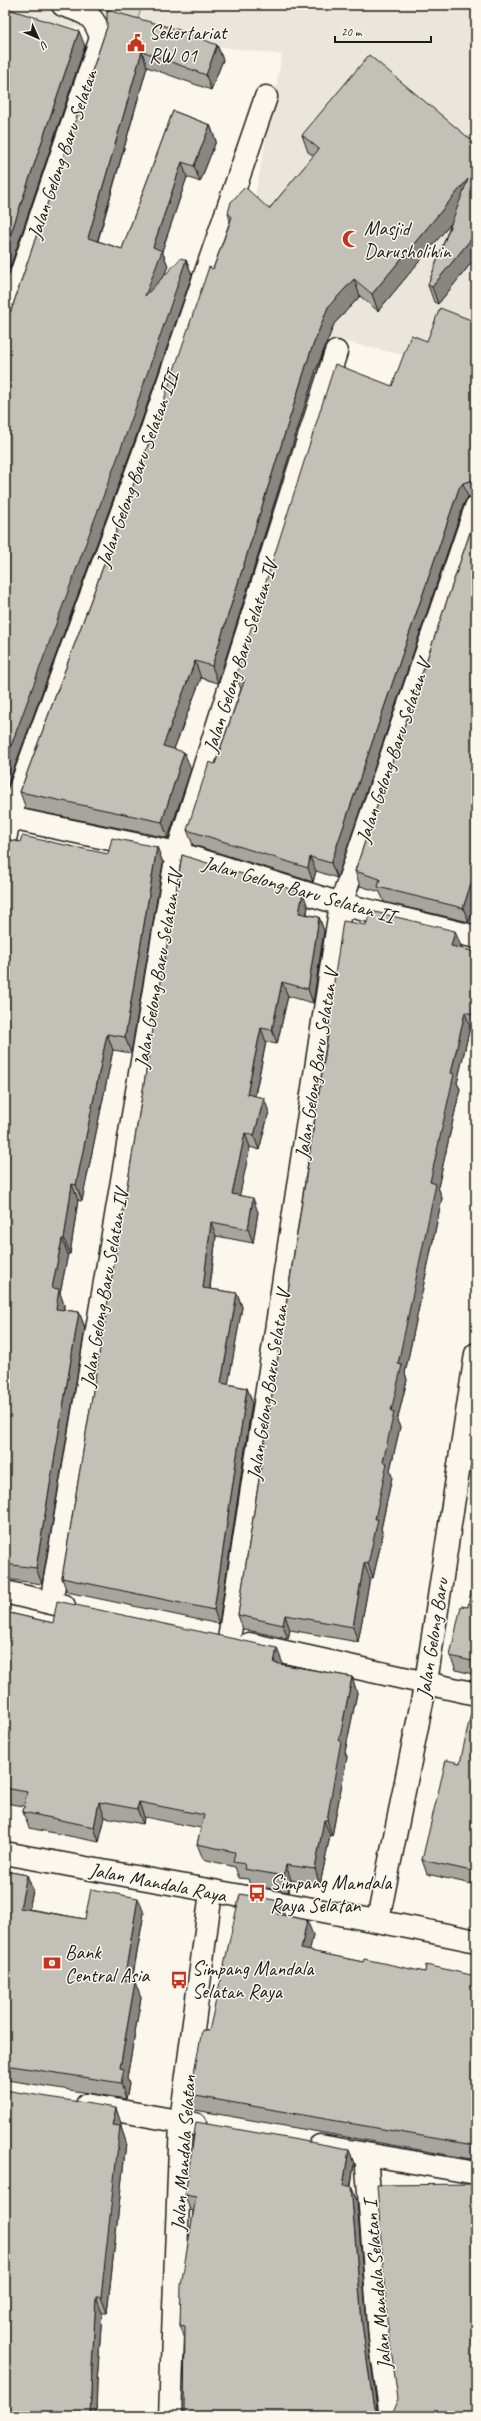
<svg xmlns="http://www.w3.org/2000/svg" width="481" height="2421" viewBox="0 0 481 2421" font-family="Caveat,sans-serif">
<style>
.built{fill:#eae6dc}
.green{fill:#dad7ce;stroke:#7b7a75}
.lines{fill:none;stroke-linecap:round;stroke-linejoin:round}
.street-casing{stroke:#1c1c1c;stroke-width:25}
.secondary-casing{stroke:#1c1c1c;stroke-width:25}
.street{stroke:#fbf7ec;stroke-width:22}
.secondary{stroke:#fbf7ec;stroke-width:22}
.wall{fill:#a8a59e;stroke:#1c1c1c}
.shaded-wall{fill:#888681;stroke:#1c1c1c}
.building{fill:#c3c0b8;stroke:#1c1c1c}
.labels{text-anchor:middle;stroke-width:3;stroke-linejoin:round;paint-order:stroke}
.poi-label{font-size:20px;fill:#1c1c1c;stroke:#fbf7ec;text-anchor:start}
.street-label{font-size:20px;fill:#1c1c1c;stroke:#fbf7ec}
</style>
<rect width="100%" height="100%" fill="#fbf7ec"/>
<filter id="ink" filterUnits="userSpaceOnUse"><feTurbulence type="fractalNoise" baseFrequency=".025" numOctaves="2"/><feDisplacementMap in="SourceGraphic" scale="8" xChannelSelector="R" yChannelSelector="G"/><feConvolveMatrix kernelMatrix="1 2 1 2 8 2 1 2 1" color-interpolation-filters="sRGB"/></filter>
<g filter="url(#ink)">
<path class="built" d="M5 5H476V371L327 338 245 248 282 55 60 25 5 187Z"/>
<path class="green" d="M88 5H142L138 19Z"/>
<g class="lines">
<g class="street-casing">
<path id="street" d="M5 322 101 38C94 14 86 13 63 5
M5 817 177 853 341 904 476 937
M5 840 9 818 148 441 266 97
M5 1592 64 1606
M51 1603 177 853 336 352
M229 1639 341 904 476 507
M249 1644 476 1694
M378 1920 426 1682 476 1354
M87 2105 195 2124
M320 2146 476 2173
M366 2154 380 2338 391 2416
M170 2416 181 2121 211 1892"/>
</g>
<g class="secondary-casing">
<path id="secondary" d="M5 1853C162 1883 320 1908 476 1941"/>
</g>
<use href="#street" class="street"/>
<use href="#secondary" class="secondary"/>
</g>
<path class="wall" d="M5 8 85 46 10 268 5 267Z
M107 27 217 45 223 60 211 90 147 67 98 241 122 249 173 111 210 125 216 141 200 182 187 177 162 251 168 266 164 275 186 260 192 275 136 437 5 793V317L7 316 11 311Z
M302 135 476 144V257L438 304 434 302 428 285 451 223 378 311 360 296 334 324 316 370 218 683 201 678 174 749 191 769 168 838 26 809 20 792 213 269 230 221 228 213 269 209 314 156 308 152Z
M476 322V496L468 497 464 503 337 878 316 871 313 882 193 845 187 830 215 764 241 689 236 676 392 386 427 341Z
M476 515V900L469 922 384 902 380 892 360 886 355 871Z
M5 839 20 842 108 854 157 847 163 863 131 1053 113 1050 82 1201 78 1200 70 1254H68L60 1293 64 1305V1310L79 1312 85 1328 42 1584 5 1579Z
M182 855 308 907 307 914 319 917 324 931 313 1003 288 996 277 1044 266 1042 255 1096 269 1112 259 1150 250 1147 239 1196 258 1212 253 1243 216 1236 210 1289 237 1293 242 1307 228 1384 247 1388 252 1402 219 1624 67 1592 62 1578Z
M461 946 460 948 476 952V1028L470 1027 457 1083 460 1089 438 1187 442 1198 405 1373 407 1380 397 1421 400 1427 390 1470 392 1477 381 1529 383 1534 373 1578H370L358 1642 290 1630 288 1639 243 1629 238 1615 333 999 332 995Z
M476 1495V1540L472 1528Z
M476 1567V1675L456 1670 450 1656 468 1607Z
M5 1612 53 1623 283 1664 352 1677 357 1693 345 1752 347 1757 332 1836 330 1835 320 1885 291 1880 289 1892 250 1885 248 1879 239 1878 235 1867 203 1859 197 1844 201 1828 144 1817 143 1824 105 1817 99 1842 29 1828 23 1812 24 1806 5 1803Z
M476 1714V1885L427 1874 422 1860 460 1763Z
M5 1871 27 1875 33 1891 29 1909 85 1919 144 1913 132 1981 141 1998 127 2078 129 2084 126 2099 7 2080H5Z
M285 1916 313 1935 309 1951 363 1962 425 1972 476 1976V2160L195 2110 190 2095 209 2031Z
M121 2123V2127L126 2142 107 2313H102L97 2382 96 2416H5Z
M349 2149 354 2164 351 2186 357 2201 368 2339 377 2409 387 2413 476 2416H184L185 2339 180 2325 193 2211 190 2210 185 2195Z"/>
<path class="shaded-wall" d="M79 31 85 46 10 268 5 255V251Z
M217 45 223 60 211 90 206 75Z
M142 51 147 67 94 253 88 238Z
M210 125 216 141 200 182 194 166Z
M182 162 187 177 162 251 168 266 150 312 145 296 153 247Z
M468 179 474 196 378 311 372 294Z
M476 233V257L438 304 432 287Z
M186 260 192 275 136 437 5 793V762Z
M354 279 360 296 334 324 316 370 218 683 212 666 310 353 328 307Z
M463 483 468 497 464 503 337 878 331 863 459 488Z
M195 661 201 678 169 762 163 746Z
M184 752 191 769 168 838 162 822Z
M157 847 163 863 131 1053 125 1037Z
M310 857 316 871 313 882 308 868Z
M476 868V900L469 922 463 908Z
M303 893 308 907 304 927 299 913Z
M319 917 324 931 313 1003 308 989Z
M455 931 461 946 456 960 451 946Z
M282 982 288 996 277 1044 272 1030Z
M476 997V1026L472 1014Z
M465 1012 470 1027 457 1083 460 1089 438 1187 442 1198 405 1373 407 1380 397 1421 400 1427 390 1470 392 1477 381 1529 383 1534 373 1578 368 1564 375 1519 383 1462 398 1364 430 1182 451 1073Z
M261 1028 266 1042 252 1108 247 1094Z
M107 1034 113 1050 82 1201 76 1185Z
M264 1098 269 1112 259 1150 254 1136Z
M245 1133 250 1147 237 1208 232 1194Z
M72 1184 78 1200 70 1254 64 1239Z
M253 1198 258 1212 253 1243 248 1229Z
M211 1222 216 1236 208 1302 203 1288Z
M62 1239 68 1254 60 1293 64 1305 61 1324 56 1309 52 1288Z
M237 1293 242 1307 226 1397 221 1383Z
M79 1312 85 1328 42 1584 36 1568Z
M247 1388 252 1402 219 1624 214 1610Z
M364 1563 370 1578 358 1642 353 1627Z
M285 1615 290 1630 288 1639 283 1625Z
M277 1648 283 1664 280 1678 274 1663Z
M352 1677 357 1693 345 1752 347 1757 332 1836 327 1820 339 1741Z
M99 1802 105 1817 99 1842 94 1827Z
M139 1802 144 1817 143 1824 137 1809Z
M324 1820 330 1835 320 1885 315 1869Z
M286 1865 291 1880 289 1892 284 1876Z
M27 1875 33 1891 26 1923 20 1908Z
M138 1898 144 1913 129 1996 124 1980Z
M280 1901 285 1917 277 1914Z
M307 1920 313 1935 307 1964 301 1949Z
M135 1982 141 1998 127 2078 129 2084 126 2099 121 2083 120 2068Z
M116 2108 121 2123V2127L126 2142 107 2313 101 2297 112 2125Z
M349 2149 354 2164 348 2201 343 2186Z
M351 2186 357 2201 368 2339 378 2416 373 2403 362 2324Z
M96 2297 102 2313 97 2382 96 2416H90L92 2367Z"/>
<path class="building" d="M5 8 79 31 5 251Z
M107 10 179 30 217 45 206 75 142 51 88 238 122 249 173 111 210 125 194 166 182 162 153 247 162 251 145 296 181 258 186 260 131 421 5 762V317L7 316 11 311 107 27Z
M369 55 476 144V233L432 287 428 285 468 179 372 294 354 279 328 307 310 353 212 666 195 661 163 746 184 752 162 822 20 792 154 429 209 267 213 269 232 217 228 213 231 202 245 187 269 209 319 149 302 135Z
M440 308 476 322V481L474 480 463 483 459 488 331 863 310 857 308 868 187 830 209 762 215 764 245 679 236 676 335 364 392 386 411 335 427 341Z
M476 515V868L463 908 378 887 380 879 355 871Z
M22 836 108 854 112 838 157 847 125 1037 107 1034 76 1185 72 1184 64 1239H62L52 1288 59 1289 56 1309 79 1312 36 1568 5 1564V839L20 842Z
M182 855 303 893 299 913 319 917 308 989 282 982 272 1030 261 1028 247 1094 264 1098 254 1136 245 1133 232 1194 253 1198 248 1229 211 1222 203 1288 237 1293 221 1383 247 1388 214 1610 62 1578Z
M371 911 455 931 451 946 476 952V997L472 1014 465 1012 451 1073 454 1074 430 1182 436 1184 398 1364 402 1365 391 1411 394 1412 383 1462 387 1463 375 1519H378L368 1564 364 1563 353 1627 285 1615 283 1625 238 1615 334 996 332 995 343 921 366 925Z
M476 1495V1529L472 1528Z
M476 1567V1662L450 1656 461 1606 468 1607Z
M57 1601 277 1648 274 1663 352 1677 339 1741H341L327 1820H324L315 1869 286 1865 284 1876 244 1869 245 1864 233 1862 235 1852 197 1844 204 1815 139 1802 137 1809 99 1802 94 1827 23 1812 27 1792 5 1788V1612L53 1623Z
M471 1713 476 1714V1872L422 1860 446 1760 460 1763Z
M5 1871 27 1875 20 1908 85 1919 91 1889 138 1898 124 1980 135 1982 120 2068 124 2069 121 2083 5 2065Z
M240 1894 280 1901 277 1914 307 1920 301 1949 363 1962 364 1959 425 1972 426 1965 476 1976V2147L473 2145 190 2095 202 2030 209 2031Z
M5 2090 116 2108 112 2125 120 2126 101 2297H96L92 2367 90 2416H5Z
M196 2122 349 2149 343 2186H351L362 2324 373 2403 376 2409 387 2413 393 2410 398 2399 387 2321 377 2185 476 2184V2416H184L185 2326 180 2325 181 2285 196 2197 185 2195Z"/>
</g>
<defs>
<g id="civic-bare" transform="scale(1.38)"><path d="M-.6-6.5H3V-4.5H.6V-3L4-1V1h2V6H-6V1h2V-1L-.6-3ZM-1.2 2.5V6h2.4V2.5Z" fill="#c8321e" stroke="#fbf7ec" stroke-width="2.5" paint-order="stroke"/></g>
<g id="mosque-bare" transform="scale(1.38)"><path d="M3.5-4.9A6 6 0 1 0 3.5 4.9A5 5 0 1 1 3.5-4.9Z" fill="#c8321e" stroke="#fbf7ec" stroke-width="2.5" paint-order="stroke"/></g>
<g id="bus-bare" transform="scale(1.38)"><path d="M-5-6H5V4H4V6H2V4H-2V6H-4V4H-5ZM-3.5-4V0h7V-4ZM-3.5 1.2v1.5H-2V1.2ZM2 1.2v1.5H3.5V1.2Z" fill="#c8321e" stroke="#fbf7ec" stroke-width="2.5" paint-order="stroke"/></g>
<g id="bank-bare" transform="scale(1.38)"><path d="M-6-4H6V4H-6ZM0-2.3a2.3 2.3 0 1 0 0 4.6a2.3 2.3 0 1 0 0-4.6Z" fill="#c8321e" stroke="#fbf7ec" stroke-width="2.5" paint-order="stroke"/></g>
</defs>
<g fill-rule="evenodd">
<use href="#civic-bare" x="136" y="43"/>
<use href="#mosque-bare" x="351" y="239"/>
<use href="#bus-bare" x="257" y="1893"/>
<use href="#bank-bare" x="52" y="1963"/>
<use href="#bus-bare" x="179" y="1980"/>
</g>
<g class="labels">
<g class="poi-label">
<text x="149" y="39">Sekertariat<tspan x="149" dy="23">RW 01</tspan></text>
<text x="364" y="235">Masjid<tspan x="364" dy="23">Darusholihin</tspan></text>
<text x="270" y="1889">Simpang Mandala<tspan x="270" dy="23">Raya Selatan</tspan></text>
<text x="65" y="1959">Bank<tspan x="65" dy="23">Central Asia</tspan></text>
<text x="192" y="1975">Simpang Mandala<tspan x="192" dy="23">Selatan Raya</tspan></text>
</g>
<g class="street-label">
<text transform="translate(62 154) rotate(-71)" y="7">Jalan Gelong Baru Selatan</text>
<text transform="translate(137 469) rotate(-70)" y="7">Jalan Gelong Baru Selatan III</text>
<text transform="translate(240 656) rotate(-72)" y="7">Jalan Gelong Baru Selatan IV</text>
<text transform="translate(393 751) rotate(-71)" y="7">Jalan Gelong Baru Selatan V</text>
<text transform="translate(299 889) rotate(16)" y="7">Jalan Gelong Baru Selatan II</text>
<text transform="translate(158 969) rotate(-80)" y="7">Jalan Gelong Baru Selatan IV</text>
<text transform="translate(316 1064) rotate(-81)" y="7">Jalan Gelong Baru Selatan V</text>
<text transform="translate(104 1288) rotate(-80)" y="7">Jalan Gelong Baru Selatan IV</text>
<text transform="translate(268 1385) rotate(-81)" y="7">Jalan Gelong Baru Selatan V</text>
<text transform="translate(432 1638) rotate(-81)" y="7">Jalan Gelong Baru</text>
<text transform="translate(158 1882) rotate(11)" y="7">Jalan Mandala Raya</text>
<text transform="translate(183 2153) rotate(-86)" y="7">Jalan Mandala Selatan</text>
<text transform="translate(377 2285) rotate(-95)" y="7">Jalan Mandala Selatan I</text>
</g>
</g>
<rect width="481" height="2421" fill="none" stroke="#fbf7ec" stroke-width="20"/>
<rect x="10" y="10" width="461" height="2401" fill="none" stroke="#1c1c1c" stroke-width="1.5" filter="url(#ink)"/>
<g transform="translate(38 38) rotate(135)" stroke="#fbf7ec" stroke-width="3" paint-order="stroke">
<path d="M0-3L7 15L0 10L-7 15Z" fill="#1c1c1c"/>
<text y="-6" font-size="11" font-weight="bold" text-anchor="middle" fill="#1c1c1c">U</text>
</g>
<path d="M335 36v6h96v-6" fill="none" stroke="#1c1c1c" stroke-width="2"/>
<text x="341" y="36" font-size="12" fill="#1c1c1c" stroke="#fbf7ec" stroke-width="3" paint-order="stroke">20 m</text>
</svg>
